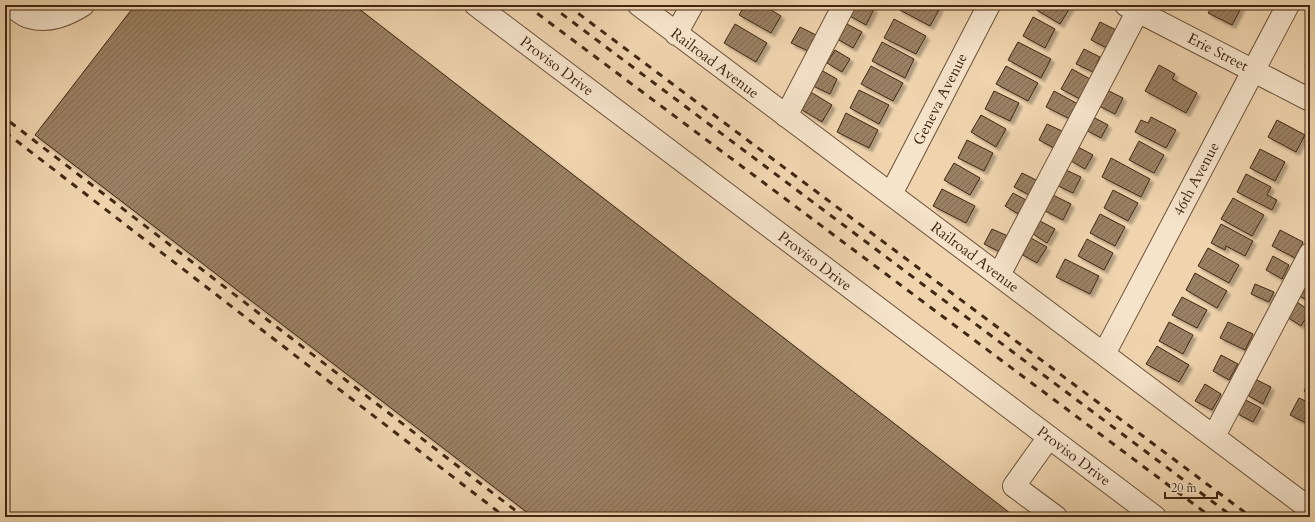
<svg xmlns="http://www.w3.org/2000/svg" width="1315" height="522" viewBox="0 0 1315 522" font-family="Cardo,serif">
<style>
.building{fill:url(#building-hatch);stroke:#412713;filter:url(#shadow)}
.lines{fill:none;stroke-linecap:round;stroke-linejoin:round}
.minor-casing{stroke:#6c523a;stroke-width:24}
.minor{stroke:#f5e3ca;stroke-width:22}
.rail{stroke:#412713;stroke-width:3;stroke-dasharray:7 7;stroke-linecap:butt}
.labels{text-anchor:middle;stroke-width:3.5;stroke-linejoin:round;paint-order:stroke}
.street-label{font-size:15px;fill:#412713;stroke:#f5e3ca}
</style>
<defs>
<pattern id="building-hatch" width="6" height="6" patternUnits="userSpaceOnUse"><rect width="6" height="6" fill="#9b8164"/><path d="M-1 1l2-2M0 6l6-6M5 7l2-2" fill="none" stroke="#806a51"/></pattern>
<filter id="shadow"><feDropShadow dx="3.5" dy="3.5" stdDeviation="1" flood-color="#0004"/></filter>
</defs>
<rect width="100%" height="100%" fill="#efd4ae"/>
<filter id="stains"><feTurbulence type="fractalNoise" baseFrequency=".005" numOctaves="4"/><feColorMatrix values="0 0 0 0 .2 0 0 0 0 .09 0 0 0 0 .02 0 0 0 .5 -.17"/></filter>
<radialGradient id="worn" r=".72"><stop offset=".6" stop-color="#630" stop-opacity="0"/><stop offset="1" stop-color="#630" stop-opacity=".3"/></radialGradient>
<path class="building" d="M135 5H354L1015 517H533L35 135Z
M745 5H763L781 16 771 33 739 15Z
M853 5H868L874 9 866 25 848 15Z
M900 5H934L940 8 930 26 898 9Z
M1037 5H1070L1071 6 1060 24 1035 9Z
M1213 5H1235L1241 8 1232 25 1208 13Z
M1033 17 1055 29 1045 48 1023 36Z
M894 19 926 36 916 54 884 38Z
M1100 22 1116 30 1107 48 1091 40Z
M845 23 862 32 853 48 837 39Z
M735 24 767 43 756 62 724 43Z
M800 27 816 35 808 51 791 43Z
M882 42 914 59 905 78 872 61Z
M1018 42 1051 59 1041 78 1008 60Z
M1084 49 1100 57 1093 72 1076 64Z
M835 50 850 59 842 72 827 63Z
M1310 55V67L1305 65Z
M1159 65 1175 74 1172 79 1197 93 1186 113 1145 91Z
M871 66 903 83 893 101 861 84Z
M1006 66 1038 83 1028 101 996 84Z
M1072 69 1090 79 1080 99 1061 89Z
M821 70 837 79 830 94 813 86Z
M859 90 889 105 879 124 850 108Z
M1107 90 1123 98 1115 114 1099 106Z
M809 91 832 105 822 122 799 108Z
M994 91 1019 103 1010 121 985 109Z
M1054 91 1078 104 1070 119 1046 107Z
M846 113 878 130 869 148 837 132Z
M981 115 1006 129 996 147 971 132Z
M1093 117 1108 125 1101 138 1086 130Z
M1151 117 1176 130 1166 148 1135 132 1141 120 1148 123Z
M1277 120 1305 135 1296 152 1268 137Z
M1047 124 1064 132 1056 149 1039 140Z
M967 140 993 153 984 171 958 158Z
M1139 141 1164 155 1154 173 1129 160Z
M1078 147 1093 155 1085 169 1071 161Z
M1260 149 1285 162 1275 181 1250 168Z
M1111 158 1150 179 1141 197 1102 177Z
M954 163 980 178 970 195 944 180Z
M1066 170 1081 177 1073 193 1058 186Z
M1022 173 1038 181 1031 196 1014 187Z
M1246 174 1271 187 1267 195 1277 200 1272 210 1237 192Z
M1310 188V197L1306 195Z
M942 189 975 206 966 223 933 206Z
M1113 190 1138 203 1128 221 1104 208Z
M1013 193 1028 201 1020 215 1005 206Z
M1053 195 1071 204 1063 220 1045 211Z
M1233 198 1264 215 1252 236 1221 219Z
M1100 214 1125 227 1115 246 1090 233Z
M1040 221 1055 229 1047 243 1033 234Z
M1221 224 1253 241 1245 256 1226 246 1225 250 1211 243Z
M992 229 1008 236 1000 252 984 244Z
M1280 230 1303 242 1295 258 1272 246Z
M1031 238 1047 247 1037 263 1021 254Z
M1087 239 1113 253 1104 270 1078 256Z
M1208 248 1239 265 1229 283 1198 266Z
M1273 256 1289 265 1282 279 1266 270Z
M1065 259 1099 276 1090 294 1056 277Z
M1195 273 1227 291 1217 308 1186 290Z
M1303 282 1310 285V302L1296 294Z
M1255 284 1274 292 1269 302 1251 294Z
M1182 297 1207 310 1197 328 1172 315Z
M1294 300 1310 311 1301 326 1284 315Z
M1169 322 1193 335 1183 354 1159 341Z
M1228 322 1253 334 1245 350 1220 338Z
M1157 346 1189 365 1179 382 1146 364Z
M1221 355 1238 364 1229 380 1213 371Z
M1255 379 1271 387 1263 404 1247 395Z
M1310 379V394L1304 391Z
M1205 384 1221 394 1212 410 1195 401Z
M1299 398 1310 403V425L1290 415Z
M1244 399 1261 408 1253 422 1236 413Z"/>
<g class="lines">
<g class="minor-casing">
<path id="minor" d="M10 5C16 9 23 16 29 17 49 23 67 15 83 5
M476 5 1155 517
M639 5 1310 509
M1126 5 1310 100
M676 34 692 5
M786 116 844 5
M891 194 989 5
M999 275 1141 5
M1104 354 1288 5
M1214 436 1310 254
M1049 437 1014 486 1056 517"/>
</g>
<use href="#minor" class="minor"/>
<path class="rail" d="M526 5 1211 517
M550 5 1233 517
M567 5 1251 517
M10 122 524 517
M5 132 505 517"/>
</g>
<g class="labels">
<g class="street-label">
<text transform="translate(1218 52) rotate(27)" y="5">Erie Street</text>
<text transform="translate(715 63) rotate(37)" y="5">Railroad Avenue</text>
<text transform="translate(557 66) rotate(37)" y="5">Proviso Drive</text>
<text transform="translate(940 99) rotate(-63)" y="5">Geneva Avenue</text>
<text transform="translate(1196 179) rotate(-62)" y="5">46th Avenue</text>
<text transform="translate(975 257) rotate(37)" y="5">Railroad Avenue</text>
<text transform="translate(815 261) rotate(37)" y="5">Proviso Drive</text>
<text transform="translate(1074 456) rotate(37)" y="5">Proviso Drive</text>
</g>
</g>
<rect width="1315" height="522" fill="none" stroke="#efd4ae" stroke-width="20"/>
<rect x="6" y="6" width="1303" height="510" fill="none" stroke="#412713" stroke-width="2"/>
<rect x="10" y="10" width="1295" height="502" fill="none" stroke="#412713"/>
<path d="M1165 492v6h52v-6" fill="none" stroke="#412713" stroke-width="2"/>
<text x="1171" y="492" font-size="12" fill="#412713" stroke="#f5e3ca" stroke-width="3" paint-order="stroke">20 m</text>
<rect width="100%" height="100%" filter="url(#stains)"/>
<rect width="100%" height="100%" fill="url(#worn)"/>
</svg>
